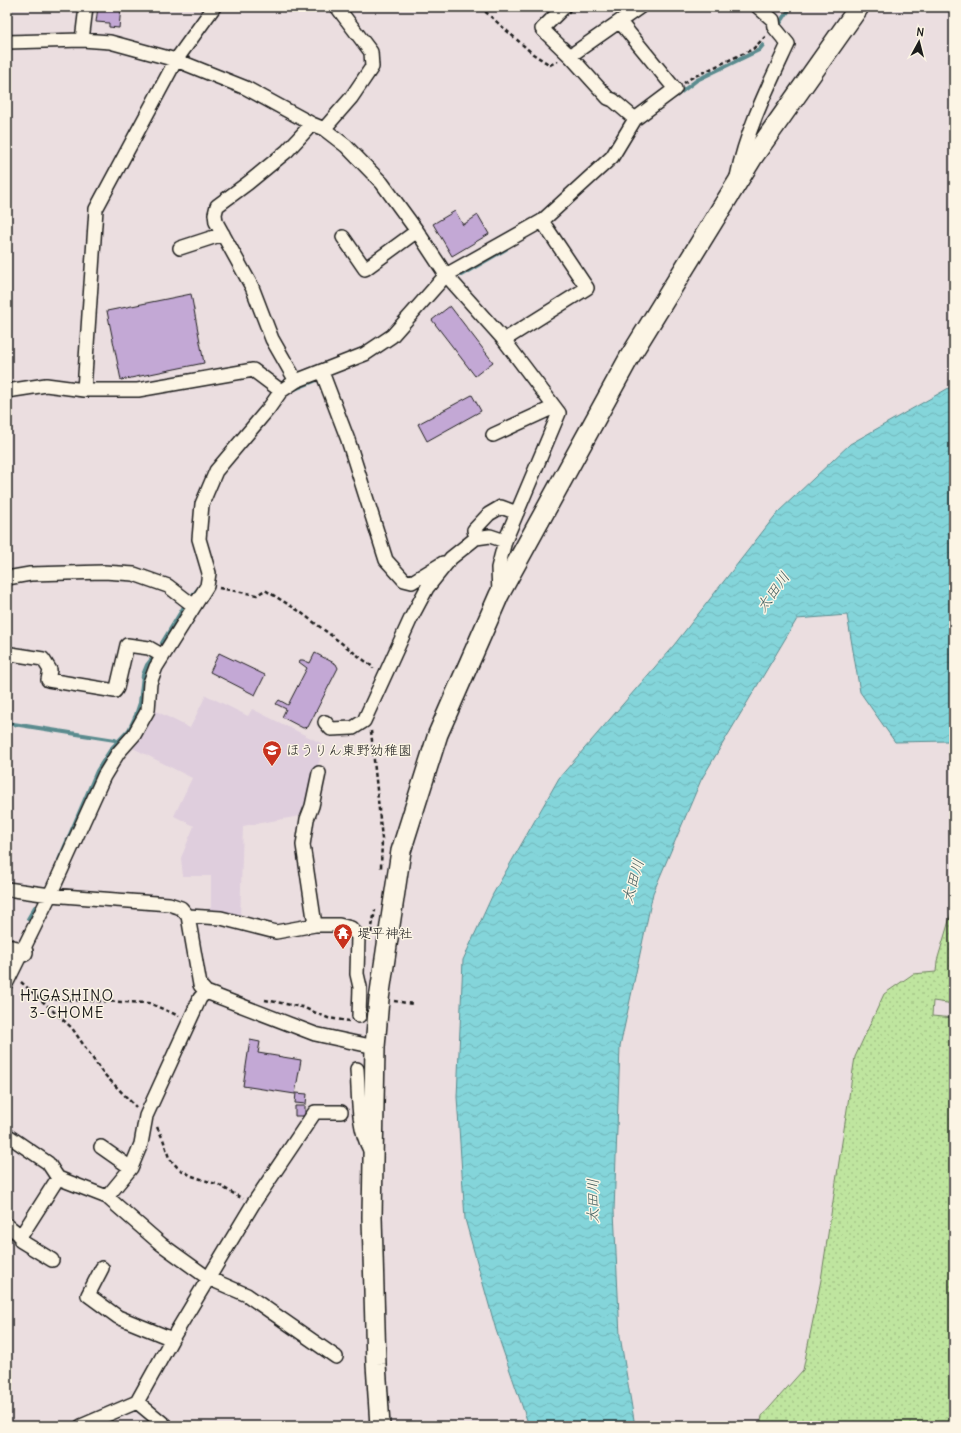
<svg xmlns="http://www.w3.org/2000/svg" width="961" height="1433" viewBox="0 0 961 1433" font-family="Delius,'Klee One',sans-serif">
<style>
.built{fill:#dfcedd}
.grass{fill:url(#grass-dots);stroke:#6e805e}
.water{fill:url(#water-waves);stroke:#5a8b8e}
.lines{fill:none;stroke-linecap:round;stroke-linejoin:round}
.stream{stroke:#5a8b8e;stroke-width:4}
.building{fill:#c3a8d5;stroke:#1c1c1c}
.street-casing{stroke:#1c1c1c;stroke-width:16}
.secondary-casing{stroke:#1c1c1c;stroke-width:22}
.path{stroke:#1c1c1c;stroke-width:2.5;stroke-dasharray:4 3;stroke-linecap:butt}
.street{stroke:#fcf5e5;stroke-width:13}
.secondary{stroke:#fcf5e5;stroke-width:19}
.labels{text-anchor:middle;stroke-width:3;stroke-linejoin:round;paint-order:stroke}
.poi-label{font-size:14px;fill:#1c1c1c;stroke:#fcf5e5;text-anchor:start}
.water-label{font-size:15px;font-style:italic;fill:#405d5e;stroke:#fcf5e5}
.neighbourhood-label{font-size:15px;letter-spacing:1px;fill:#1c1c1c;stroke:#fcf5e5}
</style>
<defs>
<pattern id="grass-dots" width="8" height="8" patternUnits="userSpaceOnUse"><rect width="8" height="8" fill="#bfe59f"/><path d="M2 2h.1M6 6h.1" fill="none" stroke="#a4c488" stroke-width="1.8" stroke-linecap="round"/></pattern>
<pattern id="water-waves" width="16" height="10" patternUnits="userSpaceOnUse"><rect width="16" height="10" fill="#84d5da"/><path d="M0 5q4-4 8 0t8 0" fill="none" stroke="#71b6ba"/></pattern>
</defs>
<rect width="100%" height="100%" fill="#ebdee0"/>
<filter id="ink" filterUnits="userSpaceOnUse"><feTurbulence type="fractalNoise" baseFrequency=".025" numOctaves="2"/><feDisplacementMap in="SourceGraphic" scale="8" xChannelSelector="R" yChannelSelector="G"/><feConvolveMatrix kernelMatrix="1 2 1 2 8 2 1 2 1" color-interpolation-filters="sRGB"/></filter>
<g filter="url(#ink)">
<path class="built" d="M206 695 248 716 252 709 325 745 300 816 243 826 240 920 204 914 211 907V876H183L181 858 194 826 174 816 192 778 133 748 140 740 150 724 154 710 190 728Z"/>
<path class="grass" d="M954 904V1004L933 1001 932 1016 954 1018V1426H760L762 1416 803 1370 821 1280 855 1057 884 994 913 974 936 972 937 961Z"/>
<path class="water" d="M954 385V736L948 741 895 742 860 692 847 615 797 619 701 780 653 893 620 1047 614 1211 620 1336 635 1426H529L496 1330 465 1219 457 1097 463 960 493 894 559 778 674 645 778 512 850 444Z"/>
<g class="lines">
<path class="stream" d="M779 25 791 7
M676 96 697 80 759 50 763 45
M461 275 506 249
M295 389 317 380
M190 598 198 589
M162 643 185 605
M7 723 115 740 117 742
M59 860 97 771 111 749 129 730 136 715 140 703 143 675 147 665 151 660
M28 919 35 907"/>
</g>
<path class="building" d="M98 7H121L119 28 109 27V23L96 22Z
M455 211 463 225 478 215 489 234 452 256 433 224Z
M191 294 204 363 121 380 107 311Z
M450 306 493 362 475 376 432 320Z
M472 395 481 411 427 441 418 424Z
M219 653 265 675 255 695 210 672Z
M315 653 336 664 338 668 308 727 303 728 282 717 286 709 276 704 279 700 288 705 307 668 299 662 300 660H303L310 663Z
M250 1040 260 1042 258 1053 301 1060 295 1094 243 1086Z
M296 1093 307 1094 306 1104 295 1103Z
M295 1106H305V1116H295Z"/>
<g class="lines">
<g class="street-casing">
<path id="street" d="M564 7 542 29 570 56 608 98 613 100 635 119
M82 40 86 7
M7 42 82 40 110 42 176 60 246 88 312 124 324 129 346 146 382 183 417 231 446 275 504 340 559 413 505 541 498 568 499 594
M570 56 640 7
M324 129 351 98 372 67 371 52 337 7
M737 177C746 131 768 87 788 44L774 27 773 20 758 7
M343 237 365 269 417 231
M180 248 223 234
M504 340 587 288 542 221
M322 372 348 440 386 560 404 580 412 582 443 563
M296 381 272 339 252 287 216 222 215 214 217 206 248 183 287 151 312 124
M84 390 96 209 176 60 214 7
M7 391 46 385 84 390H138L253 370 281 391
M493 435 554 407
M476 538 474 530 489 514 501 507 517 513
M7 578 30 574 104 572 134 574 168 586 194 606
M7 658 11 654 43 659 50 670 48 680 115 691 117 688 127 645 149 648 163 656
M325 722 331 729 353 728 364 721 411 618 427 588 451 558 476 538 490 536 505 541
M7 889 50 895 169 904 181 908 188 916 200 985 206 992 315 1034 375 1047
M188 916 221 918 276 932 315 925 303 845 307 819 312 806 319 773
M315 925H339L351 928 358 936 357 974 360 987 359 1016
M7 982 50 895 104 776 118 753 134 735 148 710 150 683 156 667 207 586 209 573 199 539 202 504 216 471 269 408 281 391 296 381 365 354 392 336 446 275 542 221 612 157 635 119 675 89 620 22
M357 1069C359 1095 357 1126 370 1150
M7 1135 48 1163 58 1178 107 1197 161 1244 208 1278 247 1295 336 1357
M101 1147 131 1168
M107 1197 131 1168 141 1144 146 1116 200 998 206 992
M7 1225 21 1236V1241L52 1260
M21 1236 58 1178
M102 1268 88 1295 118 1317 172 1339
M137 1402 166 1426
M81 1426 137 1402 172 1339 253 1204 315 1112H341"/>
</g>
<g class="secondary-casing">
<path id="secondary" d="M7 949 23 952
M380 1426 376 1364 372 1217 375 1047 379 999 401 851 438 734 499 595 629 358 753 157 859 7"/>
</g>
<path class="path" d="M480 7 533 54 550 65 558 61
M684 83 691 78 753 49 766 36
M219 588 257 595 265 590 299 611 373 667V669
M371 731 382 839 381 868
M371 933 375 910
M21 982 72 1028 102 1072 136 1107
M41 999 149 1003 179 1016
M265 1000 302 1007 328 1018 349 1021
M394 1001 413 1004
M157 1127 163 1139 169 1158 179 1169 192 1176 219 1185 243 1199"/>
<use href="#street" class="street"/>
<use href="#secondary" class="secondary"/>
</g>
</g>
<defs>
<g id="school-pin" transform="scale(1)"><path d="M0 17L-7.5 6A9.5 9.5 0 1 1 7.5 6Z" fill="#c8321e" stroke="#fcf5e5"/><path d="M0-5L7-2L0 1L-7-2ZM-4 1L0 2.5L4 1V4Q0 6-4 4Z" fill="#fff"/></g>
<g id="temple-pin" transform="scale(1)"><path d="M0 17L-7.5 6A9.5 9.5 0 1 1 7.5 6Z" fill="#c8321e" stroke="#fcf5e5"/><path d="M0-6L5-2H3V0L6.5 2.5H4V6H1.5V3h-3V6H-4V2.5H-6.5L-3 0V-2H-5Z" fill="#fff"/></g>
</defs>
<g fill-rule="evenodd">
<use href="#school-pin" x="272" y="750"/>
<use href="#temple-pin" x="343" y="933"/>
</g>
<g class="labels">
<g class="poi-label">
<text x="286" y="755">ほうりん東野幼稚園</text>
<text x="357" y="938">堤平神社</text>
</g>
<g class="water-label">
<text transform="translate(773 592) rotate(-54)" y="5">太田川</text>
<text transform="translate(633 881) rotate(-74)" y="5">太田川</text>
<text transform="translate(593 1201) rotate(-90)" y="5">太田川</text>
</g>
<g class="neighbourhood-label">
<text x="67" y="1001">HIGASHINO<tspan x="67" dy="17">3-CHOME</tspan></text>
</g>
</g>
<rect width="961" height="1433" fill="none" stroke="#fcf5e5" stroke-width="24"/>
<rect x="12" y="12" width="937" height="1409" fill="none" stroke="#1c1c1c" stroke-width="1.5" filter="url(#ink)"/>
<g transform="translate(919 42) rotate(7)" stroke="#fcf5e5" stroke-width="3" paint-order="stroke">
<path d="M0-3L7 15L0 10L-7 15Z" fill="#1c1c1c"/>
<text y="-6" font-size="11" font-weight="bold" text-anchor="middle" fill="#1c1c1c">N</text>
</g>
</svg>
